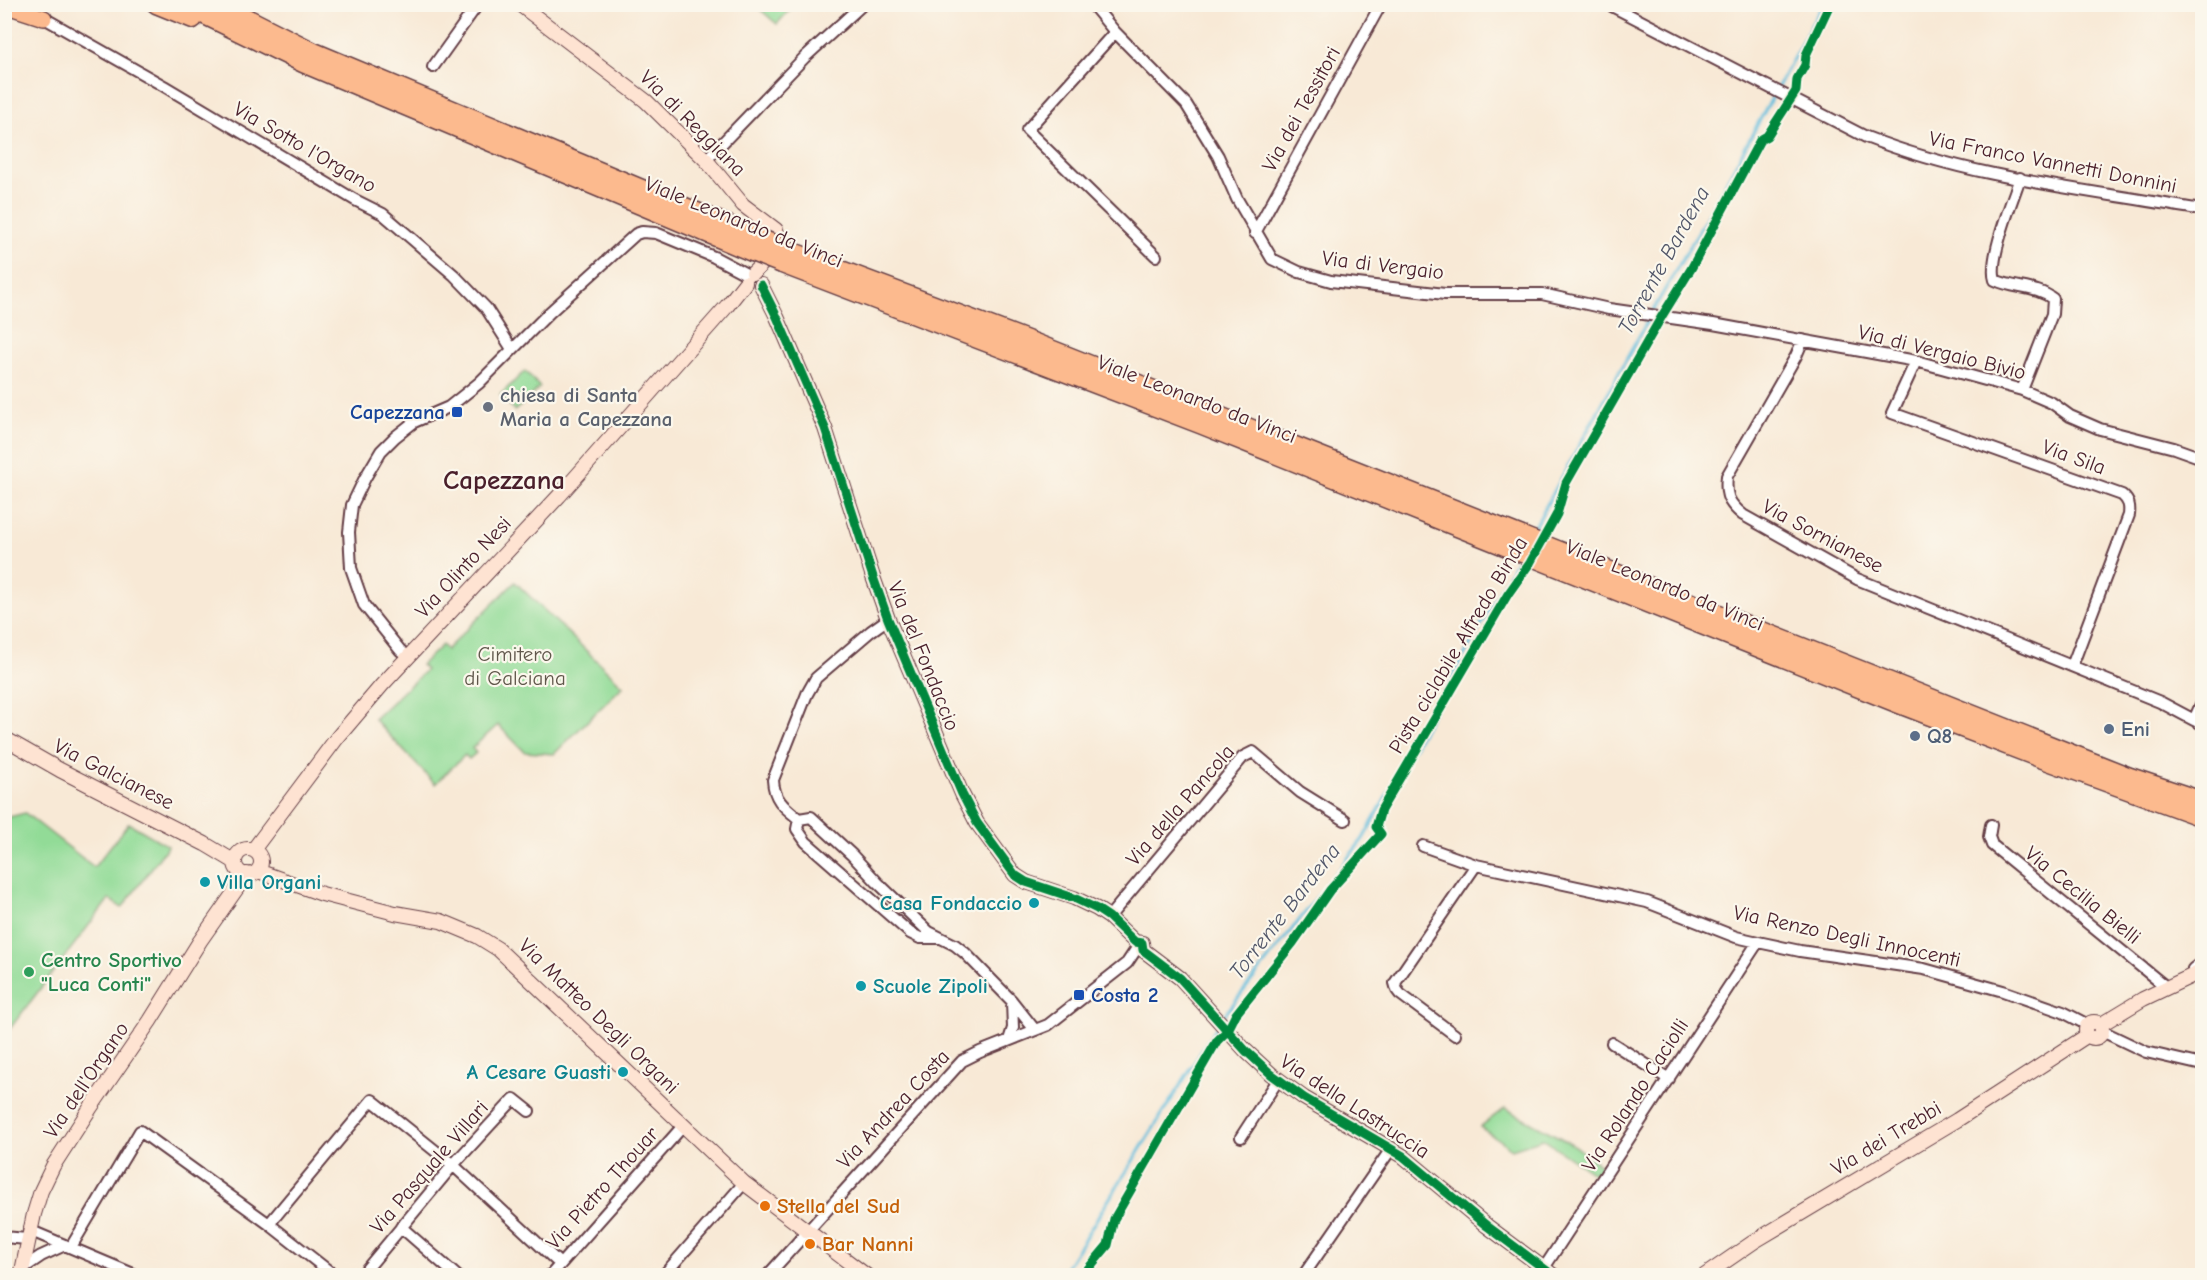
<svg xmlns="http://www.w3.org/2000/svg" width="2207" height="1280" viewBox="0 0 2207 1280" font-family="'Comic Neue',sans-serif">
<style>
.green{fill:#92db97;stroke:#6e7d61;stroke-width:1.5}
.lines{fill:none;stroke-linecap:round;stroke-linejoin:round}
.stream{stroke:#5fbddd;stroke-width:3}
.street-casing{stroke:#643d45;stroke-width:14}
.secondary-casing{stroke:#643d45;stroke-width:16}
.primary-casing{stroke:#643d45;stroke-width:18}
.highway-casing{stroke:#643d45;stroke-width:21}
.street{stroke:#fff;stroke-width:10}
.secondary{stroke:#fee3d2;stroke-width:14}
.primary{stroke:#fcba8e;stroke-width:15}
.highway{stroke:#fcba8e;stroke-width:18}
.highway-bridge-casing{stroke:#643d45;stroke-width:21;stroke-linecap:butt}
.highway-bridge{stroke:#fcba8e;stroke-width:18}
.cycleway-casing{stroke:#fbf7ec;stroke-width:13}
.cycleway{stroke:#00873e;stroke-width:9}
.worship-dot{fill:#6b7280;stroke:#fbf7ec;stroke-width:2}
.transit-dot{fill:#1a4fb4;stroke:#fbf7ec;stroke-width:2}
.service-dot{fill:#5c6f8a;stroke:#fbf7ec;stroke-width:2}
.culture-dot{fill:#0f9aa8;stroke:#fbf7ec;stroke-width:2}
.leisure-dot{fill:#2e9e5b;stroke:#fbf7ec;stroke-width:2}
.food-dot{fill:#e8710a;stroke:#fbf7ec;stroke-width:2}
.labels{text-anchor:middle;stroke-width:4.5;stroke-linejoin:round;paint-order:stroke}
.street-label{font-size:21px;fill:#4a1f2b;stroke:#fbf7ec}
.worship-label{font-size:21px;font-weight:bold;fill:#5b616d;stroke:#fbf7ec;text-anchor:start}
.transit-label{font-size:21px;font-weight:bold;fill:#164399;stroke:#fbf7ec;text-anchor:end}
.park-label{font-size:21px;fill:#60574b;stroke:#fbf7ec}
.service-label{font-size:21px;font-weight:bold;fill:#4e5e75;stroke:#fbf7ec;text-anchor:start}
.culture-label{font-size:21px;font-weight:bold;fill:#0d838f;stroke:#fbf7ec;text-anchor:start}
.leisure-label{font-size:21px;font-weight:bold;fill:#27864d;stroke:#fbf7ec;text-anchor:start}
.food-label{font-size:21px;font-weight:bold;fill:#c56008;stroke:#fbf7ec;text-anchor:start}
.water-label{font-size:22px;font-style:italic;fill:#515669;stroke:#fbf7ec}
.district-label{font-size:27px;font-weight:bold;fill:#4a1f2b;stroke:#fbf7ec}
</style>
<rect width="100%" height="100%" fill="#fbf7ec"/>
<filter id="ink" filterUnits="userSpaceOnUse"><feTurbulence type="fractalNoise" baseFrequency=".0167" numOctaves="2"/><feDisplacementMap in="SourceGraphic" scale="12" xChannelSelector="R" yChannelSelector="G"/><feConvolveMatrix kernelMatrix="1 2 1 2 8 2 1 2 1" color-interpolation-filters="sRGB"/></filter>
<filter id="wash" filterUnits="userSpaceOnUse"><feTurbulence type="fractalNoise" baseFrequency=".008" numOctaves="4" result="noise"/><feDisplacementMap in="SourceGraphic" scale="24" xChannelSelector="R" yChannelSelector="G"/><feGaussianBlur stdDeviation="1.35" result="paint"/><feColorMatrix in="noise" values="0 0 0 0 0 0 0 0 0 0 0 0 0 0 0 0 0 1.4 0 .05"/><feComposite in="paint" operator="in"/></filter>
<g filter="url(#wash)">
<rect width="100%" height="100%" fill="#f8e9d6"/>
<path class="green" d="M755 5H794L777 24Z
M525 371 540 387 515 411 500 395Z
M515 582 623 686 554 754 525 752 498 725 472 748 476 753 469 759 465 755 435 784 374 719 426 670 421 665 442 645 446 650Z
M25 813 94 867 129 823 168 846 122 908 109 899 5 1035V818Z
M1505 1108 1570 1143 1602 1166 1596 1175 1543 1139 1512 1149 1480 1127Z"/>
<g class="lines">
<path class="stream" d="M1652 312 1712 208 1823 4
M1532 532 1649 318
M1223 1017 1363 839 1518 558
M1061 1276 1218 1025"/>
</g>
</g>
<g filter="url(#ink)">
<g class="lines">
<g class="street-casing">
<path id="street" d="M1092 4 1115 32 1186 104 1218 156 1237 199 1272 259 1299 272 1331 281 1445 294H1542L1609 309 1713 324 1916 361 2022 390 2052 403 2070 416 2100 429 2174 448 2202 458
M1608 4 1866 137C1973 179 2090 190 2202 210
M44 18 164 86 355 200 383 214 454 275 486 308 512 349
M1115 32 1027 130 1156 256
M433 67 478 4
M706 160 805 57 863 4
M2020 178C2012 201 1988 260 1995 280 2014 289 2037 286 2053 299L2052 314 2022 390
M1255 233 1381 4
M1803 340 1796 356 1727 476C1725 495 1728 503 1743 515L1857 579 2160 702 2194 720
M1916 361 1892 413 2122 495C2129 501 2130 506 2129 515L2072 666
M408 657 400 650 364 605 351 568 349 532 352 505 365 478 381 451 395 437 414 422 449 407 479 383 550 312 636 234 642 232 656 233 714 257 748 275
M2202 702 2194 720 2202 724
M799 819 811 817 852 855 877 882 929 932 955 945 965 953 1012 1001 1035 1030
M799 819C784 807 774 800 773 780L807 694 816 678 871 631 888 619
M799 819 797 829 806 842 910 933 920 938H938
M1991 825 1989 837 1992 845 2166 987
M1423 846 1476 865 1647 902 1736 937 1758 942 1800 951 1924 969 2003 991 2063 1012 2088 1025
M1109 917 1243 757 1253 752 1300 792 1345 820
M2193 975V969L2202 962
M2102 1031 2146 1052 2202 1065
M1455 1035 1400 994 1397 990 1395 983 1476 865
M1009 1040 1013 1028 1012 1002
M1612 1043 1669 1079
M1241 1137 1278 1080
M269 1224 372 1100 453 1165 560 1264
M401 1227 457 1276
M29 1230 138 1276
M4 1237 27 1239
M71 1247 140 1131 269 1224 335 1276
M1544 1268 1758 942
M22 1269 41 1256 65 1245
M361 1276 453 1165 514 1099 529 1111
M550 1276 683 1126
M663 1276 744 1183
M767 1276 962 1061 980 1052 1048 1025 1127 963 1135 951
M1303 1276 1391 1149"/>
</g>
<g class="secondary-casing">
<path id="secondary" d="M519 4 646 101 706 160 743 205 776 230 779 238C773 251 764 263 753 273
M761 285 777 317 825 428 873 577 888 619 962 794 977 823 1015 875 1026 882 1074 898 1097 909 1109 917 1135 942 1142 943 1143 950 1180 978 1246 1051 1271 1074 1304 1098 1403 1156 1487 1226 1554 1276
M4 738 60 770 205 844 235 862
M235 862a13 13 0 1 1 26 0a13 13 0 1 1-26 0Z
M253 850 337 738 382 685 559 496 727 306 745 283
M258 871 322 894 395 913 441 921 477 936 498 949 744 1183 867 1276
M2086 1030a8 8 0 1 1 16 0a8 8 0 1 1-16 0Z
M2100 1025 2143 999 2202 971
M21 1276 34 1214 41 1191 53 1166 91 1107 150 1021 200 941 247 874
M1704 1276 1755 1241 1957 1120 2088 1035"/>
</g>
<g class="primary-casing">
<path id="primary" d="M4 5 44 18"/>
</g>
<g class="highway-casing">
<path id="highway" d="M156 4 193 19
M182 4 303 63 752 252
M219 4 314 52 759 238
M793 252 1035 343 2130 777 2202 801
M782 264 1200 424 1899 704 2040 758 2202 817"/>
</g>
<use href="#street" class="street"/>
<use href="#secondary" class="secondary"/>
<use href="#primary" class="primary"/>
<use href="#highway" class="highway"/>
<g class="highway-bridge-casing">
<path id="highway-bridge" d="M759 238 793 252
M752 252 782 264"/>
</g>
<use href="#highway-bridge" class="highway-bridge"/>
<g class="cycleway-casing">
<path id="cycleway" d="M761 285 777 317 825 428 873 577 888 619 962 794 977 823 1015 875 1026 882 1074 898 1097 909 1109 917 1135 942 1142 943 1143 950 1180 978 1246 1051 1271 1074 1304 1098 1403 1156 1487 1226 1554 1276
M1082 1276 1108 1245 1114 1219 1217 1041 1228 1030 1236 1014 1293 943 1330 890 1381 834 1376 827 1381 810 1508 594 1530 563 1557 514 1566 483 1662 316 1691 269 1760 140 1767 136 1796 91 1797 79 1805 65 1806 55 1830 4"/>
</g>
<use href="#cycleway" class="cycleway"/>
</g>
</g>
<circle class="worship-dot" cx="488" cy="407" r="6"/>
<g class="transit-dot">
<rect x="451" y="406" width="12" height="12" rx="3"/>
<rect x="1073" y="989" width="12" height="12" rx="3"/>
</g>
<g class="service-dot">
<circle cx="2109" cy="729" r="6"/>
<circle cx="1915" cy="736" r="6"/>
</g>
<g class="culture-dot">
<circle cx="205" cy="882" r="6"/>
<circle cx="1034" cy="903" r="6"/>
<circle cx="861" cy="986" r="6"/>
<circle cx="623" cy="1072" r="6"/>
</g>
<circle class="leisure-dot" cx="29" cy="972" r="6"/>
<g class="food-dot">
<circle cx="765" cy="1206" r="6"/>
<circle cx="810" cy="1244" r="6"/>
</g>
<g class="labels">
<g class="street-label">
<text transform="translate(1301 109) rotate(-61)" y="7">Via dei Tessitori</text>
<text transform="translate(693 123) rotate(45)" y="7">Via di Reggiana</text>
<text transform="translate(305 147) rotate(30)" y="7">Via Sotto l'Organo</text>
<text transform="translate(2053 162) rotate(11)" y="7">Via Franco Vannetti Donnini</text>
<text transform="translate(744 222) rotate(22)" y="7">Viale Leonardo da Vinci</text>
<text transform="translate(1383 265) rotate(7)" y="7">Via di Vergaio</text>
<text transform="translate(1942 352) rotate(14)" y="7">Via di Vergaio Bivio</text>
<text transform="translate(1197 399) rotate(21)" y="7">Viale Leonardo da Vinci</text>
<text transform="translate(2074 457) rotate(20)" y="7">Via Sila</text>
<text transform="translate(1823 536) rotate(28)" y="7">Via Sornianese</text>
<text transform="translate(463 567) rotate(-47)" y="7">Via Olinto Nesi</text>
<text transform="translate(1665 585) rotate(22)" y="7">Viale Leonardo da Vinci</text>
<text transform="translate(1458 645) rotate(-59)" y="7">Pista ciclabile Alfredo Binda</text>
<text transform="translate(924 656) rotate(68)" y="7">Via del Fondaccio</text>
<text transform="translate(114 774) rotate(27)" y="7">Via Galcianese</text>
<text transform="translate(1180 805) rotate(-49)" y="7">Via della Pancola</text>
<text transform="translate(2083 895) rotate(39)" y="7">Via Cecilia Bielli</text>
<text transform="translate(1847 936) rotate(12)" y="7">Via Renzo Degli Innocenti</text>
<text transform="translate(599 1016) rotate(44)" y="7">Via Matteo Degli Organi</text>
<text transform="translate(86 1080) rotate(-56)" y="7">Via dell'Organo</text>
<text transform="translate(1635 1095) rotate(-57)" y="7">Via Rolando Caciolli</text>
<text transform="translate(1355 1106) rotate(33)" y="7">Via della Lastruccia</text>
<text transform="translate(893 1109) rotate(-47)" y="7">Via Andrea Costa</text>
<text transform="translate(1886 1138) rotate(-31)" y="7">Via dei Trebbi</text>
<text transform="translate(429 1167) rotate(-49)" y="7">Via Pasquale Villari</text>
<text transform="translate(602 1188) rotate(-48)" y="7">Via Pietro Thouar</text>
</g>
<g class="worship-label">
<text x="500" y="402">chiesa di Santa<tspan x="500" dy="24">Maria a Capezzana</tspan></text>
</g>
<g class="transit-label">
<text x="445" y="419">Capezzana</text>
<text x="1091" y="1002" text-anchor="start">Costa 2</text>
</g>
<g class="park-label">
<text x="515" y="661">Cimitero<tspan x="515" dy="24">di Galciana</tspan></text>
</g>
<g class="service-label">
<text x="2121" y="736">Eni</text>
<text x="1927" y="743">Q8</text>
</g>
<g class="culture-label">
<text x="217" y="889">Villa Organi</text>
<text x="1022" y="910" text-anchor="end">Casa Fondaccio</text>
<text x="873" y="993">Scuole Zipoli</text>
<text x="611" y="1079" text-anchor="end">A Cesare Guasti</text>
</g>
<g class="leisure-label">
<text x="41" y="967">Centro Sportivo<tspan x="41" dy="24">"Luca Conti"</tspan></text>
</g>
<g class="food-label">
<text x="777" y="1213">Stella del Sud</text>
<text x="822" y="1251">Bar Nanni</text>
</g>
<g class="water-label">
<text transform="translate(1663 260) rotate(-61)" y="8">Torrente Bardena</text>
<text transform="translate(1284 911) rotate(-52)" y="8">Torrente Bardena</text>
</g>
<g class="district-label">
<text x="504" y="489">Capezzana</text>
</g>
</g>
<rect width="2207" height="1280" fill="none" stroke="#fbf7ec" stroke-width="24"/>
</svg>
